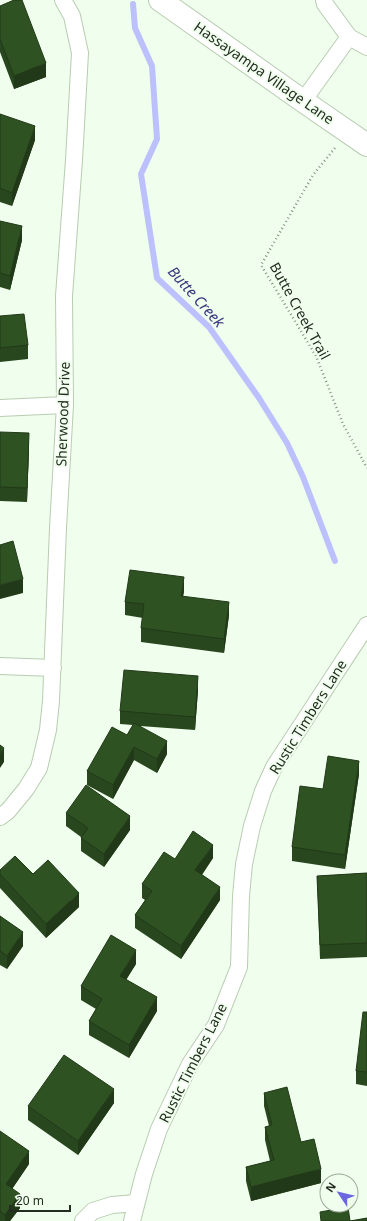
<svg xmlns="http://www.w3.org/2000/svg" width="367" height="1221" viewBox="0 0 367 1221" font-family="'Noto Sans',sans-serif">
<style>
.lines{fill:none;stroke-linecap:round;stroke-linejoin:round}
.stream{stroke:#bcc1fd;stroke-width:6}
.street-casing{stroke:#b7cdb1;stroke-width:18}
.secondary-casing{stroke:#b7cdb1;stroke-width:24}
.path{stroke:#889385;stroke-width:2.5;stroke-dasharray:1 3;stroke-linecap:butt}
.street{stroke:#fff;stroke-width:16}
.secondary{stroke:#fff;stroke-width:22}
.wall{fill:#28471e}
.shaded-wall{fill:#213918}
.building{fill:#2f5223;stroke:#213918}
.labels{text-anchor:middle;stroke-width:4;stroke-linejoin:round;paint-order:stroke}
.street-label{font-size:14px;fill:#242c21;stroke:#f0feed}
.water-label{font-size:15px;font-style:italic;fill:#3c3a80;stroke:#f0feed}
</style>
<rect width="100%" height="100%" fill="#f0feed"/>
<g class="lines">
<path class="stream" d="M133 4 135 28 152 66 157 139 141 174 157 278 209 327 259 398 287 443 303 477 335 561"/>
<g class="street-casing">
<path id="street" d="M324 0 325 4 349 37 367 47
M303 101 349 37
M0 408 65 405
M0 666 53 668
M0 817 8 811 26 789 39 768 48 730 51 701 58 528 65 405 64 296 74 160 80 53 72 16 63 0
M83 1221 93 1211 112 1205 136 1203
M132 1221 144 1174 159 1129 190 1064 216 1025 239 967 241 896 244 864 252 826 263 791 274 767 367 625"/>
</g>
<g class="secondary-casing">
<path id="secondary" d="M160 0 303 101 367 145"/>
</g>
<path class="path" d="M335 148 313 175 261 265 316 356 343 424 367 468"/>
<use href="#street" class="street"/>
<use href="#secondary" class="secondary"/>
</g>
<path class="wall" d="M0 6 46 77 14 89 0 52Z
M0 114 35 140 12 206 0 202Z
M0 221 22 240 10 290 0 287Z
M0 316 28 345V359L0 362Z
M0 432 29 447 27 502 0 501Z
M184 591 183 596 229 615 224 653 141 642V628L143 618 125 615V602Z
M198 690 195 730 140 726 167 754 157 773 134 760 113 799 87 785V771L127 735 133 725 120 724V711Z
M359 774 345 869 292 861V847L323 789Z
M66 813 130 830 104 867 81 851V837L66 826Z
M213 858 202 875 220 900 181 959 135 928V915L145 900 142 898V884L175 859Z
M0 870 33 874 79 907 46 938 0 888Z
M367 873V957L320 959 317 876Z
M0 916 23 946 7 969 0 965Z
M136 964 126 979 157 1011 129 1058 89 1035V1021L96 1009 81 1000V986Z
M367 1012V1086L356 1084V1071Z
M264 1093 301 1142 321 1183 251 1201 246 1181V1167L270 1161 265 1140V1127L269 1126 264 1106Z
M114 1103 78 1155 28 1120V1106Z
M0 1131 29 1164 12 1189 20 1208 10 1221H0Z"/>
<path class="shaded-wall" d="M46 63V77L14 89V76Z
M35 126V140L12 206V193Z
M22 226V240L10 290V276Z
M29 433V447L27 502V488Z
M184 577V591L181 609V596Z
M23 579V593L0 599V585Z
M229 602V615L224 653V639Z
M198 676V690L195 730V717Z
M167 741V754L157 773V759Z
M134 747V760L113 799V785Z
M4 748V762L0 768V754Z
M359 761V774L345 869V855Z
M130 816V830L104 867V854Z
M213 845V858L195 884V870Z
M220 887V900L181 959V946Z
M79 893V907L46 938V924Z
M23 932V946L7 969V956Z
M136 950V964L120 990V976Z
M157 997V1011L129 1058V1045Z
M114 1089V1103L78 1155V1141Z
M29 1151V1164L6 1198V1184Z
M321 1169V1183L251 1201V1187Z
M20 1194V1208L10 1221H5V1215Z"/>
<path class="building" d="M14 0H22L46 63 14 76 0 39V6Z
M0 114 35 126 12 193 0 188Z
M0 221 22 226 10 276 0 273Z
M24 314 28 345 0 348V316Z
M0 432 29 433 27 488 0 487Z
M13 541 23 579 0 585V545Z
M130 570 184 577 181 596 229 602 224 639 141 628 144 604 125 602Z
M124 670 198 676 195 717 120 711Z
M134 723 167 741 157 759 134 747 113 785 87 771 112 727 127 735Z
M0 745 4 748 0 754Z
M328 756 359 761 345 855 292 847 300 786 323 789Z
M86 785 130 816 104 854 81 838 88 828 66 813Z
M193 831 213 845 195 870 220 887 181 946 135 915 152 891 142 884 164 852 175 859Z
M15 856 33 874 48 860 79 893 46 924 0 874V870Z
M367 873V943L320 945 317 876Z
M0 916 23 932 7 956 0 951Z
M111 935 136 950 120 976 157 997 129 1045 89 1021 102 999 81 986Z
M363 1012H367V1072L356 1071Z
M64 1055 114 1089 78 1141 28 1106Z
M287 1087 301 1142 314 1139 321 1169 251 1187 246 1167 274 1160 265 1127 272 1125 264 1093Z
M0 1131 29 1151 6 1184 20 1194 5 1215 0 1211Z
M348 1207 350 1221 367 1218V1221H321L320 1212Z"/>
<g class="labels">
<g class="street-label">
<text transform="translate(264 73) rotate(35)" y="5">Hassayampa Village Lane</text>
<text transform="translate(300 311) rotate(61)" y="5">Butte Creek Trail</text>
<text transform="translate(63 414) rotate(-88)" y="5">Sherwood Drive</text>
<text transform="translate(308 717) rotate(-58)" y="5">Rustic Timbers Lane</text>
<text transform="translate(193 1063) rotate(-63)" y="5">Rustic Timbers Lane</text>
</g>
<g class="water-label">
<text transform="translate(196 297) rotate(48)" y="5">Butte Creek</text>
</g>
</g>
<g transform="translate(339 1193) rotate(305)"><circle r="19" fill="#f0feed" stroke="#9eaa9b"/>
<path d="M0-3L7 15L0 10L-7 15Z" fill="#6c67e1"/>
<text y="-6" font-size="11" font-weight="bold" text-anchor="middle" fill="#242c21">N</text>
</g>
<path d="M10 1205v6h60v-6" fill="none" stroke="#242c21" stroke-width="2"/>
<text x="16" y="1205" font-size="12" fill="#242c21" stroke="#f0feed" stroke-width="3" paint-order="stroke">20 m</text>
</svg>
